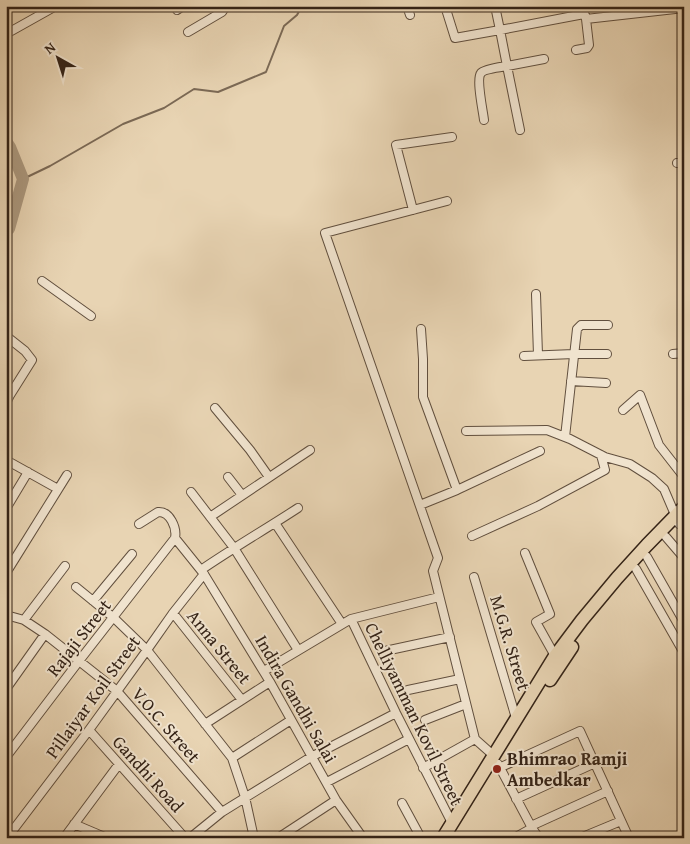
<svg xmlns="http://www.w3.org/2000/svg" width="690" height="844" viewBox="0 0 690 844" font-family="'Gentium Book Plus',serif">
<style>
.lines{fill:none;stroke-linecap:round;stroke-linejoin:round}
.stream{stroke:#7b6955;stroke-width:2}
.river{stroke:#ab987e;stroke-width:12}
.minor-casing{stroke:#614f3e;stroke-width:10}
.primary-casing{stroke:#342317;stroke-width:15}
.minor{stroke:#f0e3ce;stroke-width:8}
.primary{stroke:#e8d4b3;stroke-width:12}
.poi-dot{fill:#8f2418;stroke:#f0e3ce;stroke-width:2}
.labels{text-anchor:middle;stroke-width:4;stroke-linejoin:round;paint-order:stroke}
.street-label{font-size:18px;fill:#342317;stroke:#f0e3ce}
.poi-label{font-size:18px;font-weight:bold;fill:#342317;stroke:#f0e3ce;text-anchor:start}
</style>
<rect width="100%" height="100%" fill="#e8d4b3"/>
<filter id="stains"><feTurbulence type="fractalNoise" baseFrequency=".004" numOctaves="4"/><feColorMatrix values="0 0 0 0 .2 0 0 0 0 .09 0 0 0 0 .02 0 0 0 .5 -.17"/></filter>
<radialGradient id="worn" r=".72"><stop offset=".6" stop-color="#630" stop-opacity="0"/><stop offset="1" stop-color="#630" stop-opacity=".3"/></radialGradient>
<g class="lines">
<path class="stream" d="M23 179 50 166 123 124 164 108 194 89 218 92 266 72 284 26 297 15 302 6"/>
<path class="river" d="M6 141 10 147 23 179 9 229 6 230"/>
<g class="minor-casing">
<path id="minor" d="M407 6 410 15
M445 6 455 38 500 30 507 66 544 59
M495 6 500 30 584 14
M177 10 183 6
M586 19 684 8
M188 32 222 12 226 6
M6 34 56 6
M576 50 587 48 589 45 586 19 582 6
M484 120C483 111 476 79 481 73 484 69 501 67 507 66L520 130
M677 163H684
M447 201 325 233 438 558 433 571 475 739 493 755
M413 210 396 145 452 137
M42 281 91 316
M536 294 538 355
M421 329 423 359V397L457 490
M6 336 25 351 32 360 10 395 6 403
M673 354 684 353
M524 356 574 354H607
M571 381 606 383
M215 408 250 450 269 477
M623 410 640 395 659 445 684 477
M466 431 547 430 570 439 605 457 630 464 652 478 664 489 679 524
M565 437 577 329 581 325H608
M6 460 58 489
M228 477 242 495
M191 492 234 548 298 650
M420 505 457 490 540 451
M7 507 28 472
M210 517 310 450
M275 523 342 624
M139 524 158 512C170 511 177 528 175 538L204 574 270 682 336 800 363 838
M472 536 538 506 605 470 601 455
M666 537 684 558
M525 553 550 614 536 622 555 656
M647 557 684 622
M636 569 684 653
M201 570C233 548 266 529 298 508
M6 573 67 475
M474 577 516 718
M76 587 114 618 147 650 232 758 245 797 254 838
M93 601 132 554
M173 613 242 700
M6 615 24 620 45 634 117 691 222 812
M351 619 396 713 452 823
M24 620 65 566
M385 651 450 637
M264 671 351 619 439 597
M6 689 45 634
M408 690 460 679
M425 720 466 704
M205 724 270 682
M89 730 185 838
M6 757 79 661 175 538
M232 758 291 720
M498 764 532 828 539 838
M423 768 475 739
M499 768 580 731 629 838
M327 782 409 739
M516 799 595 763
M402 803 421 838
M74 824 107 838
M531 826 608 791
M7 838 89 730 147 650 173 613 204 574
M64 838 119 764
M190 838 222 812 311 757 396 713
M278 838 336 800
M514 838 532 828
M580 838 621 821"/>
</g>
<g class="primary-casing">
<path id="primary" d="M550 680 572 647
M443 838 555 656 582 620 617 578 647 545 684 507"/>
</g>
<use href="#minor" class="minor"/>
<use href="#primary" class="primary"/>
</g>
<circle class="poi-dot" cx="497" cy="769" r="5"/>
<g class="labels">
<g class="street-label">
<text transform="translate(79 638) rotate(-52)" y="6">Rajaji Street</text>
<text transform="translate(510 643) rotate(73)" y="6">M.G.R. Street</text>
<text transform="translate(219 647) rotate(51)" y="6">Anna Street</text>
<text transform="translate(93 697) rotate(-54)" y="6">Pillaiyar Koil Street</text>
<text transform="translate(296 699) rotate(60)" y="6">Indira Gandhi Salai</text>
<text transform="translate(414 714) rotate(64)" y="6">Chelliyamman Kovil Street</text>
<text transform="translate(166 725) rotate(49)" y="6">V.O.C. Street</text>
<text transform="translate(148 774) rotate(48)" y="6">Gandhi Road</text>
</g>
<g class="poi-label">
<text x="507" y="765">Bhimrao Ramji<tspan x="507" dy="21">Ambedkar</tspan></text>
</g>
</g>
<rect width="690" height="844" fill="none" stroke="#e8d4b3" stroke-width="25"/>
<rect x="8" y="8" width="675" height="829" fill="none" stroke="#342317" stroke-width="2.5"/>
<rect x="12" y="12" width="665" height="819" fill="none" stroke="#342317"/>
<g transform="translate(58 58) rotate(321)" stroke="#f0e3ce" stroke-width="4" paint-order="stroke">
<path d="M0-4L9 19L0 12L-9 19Z" fill="#342317"/>
<text y="-8" font-size="14" font-weight="bold" text-anchor="middle" fill="#342317">N</text>
</g>
<rect width="100%" height="100%" filter="url(#stains)"/>
<rect width="100%" height="100%" fill="url(#worn)"/>
</svg>
